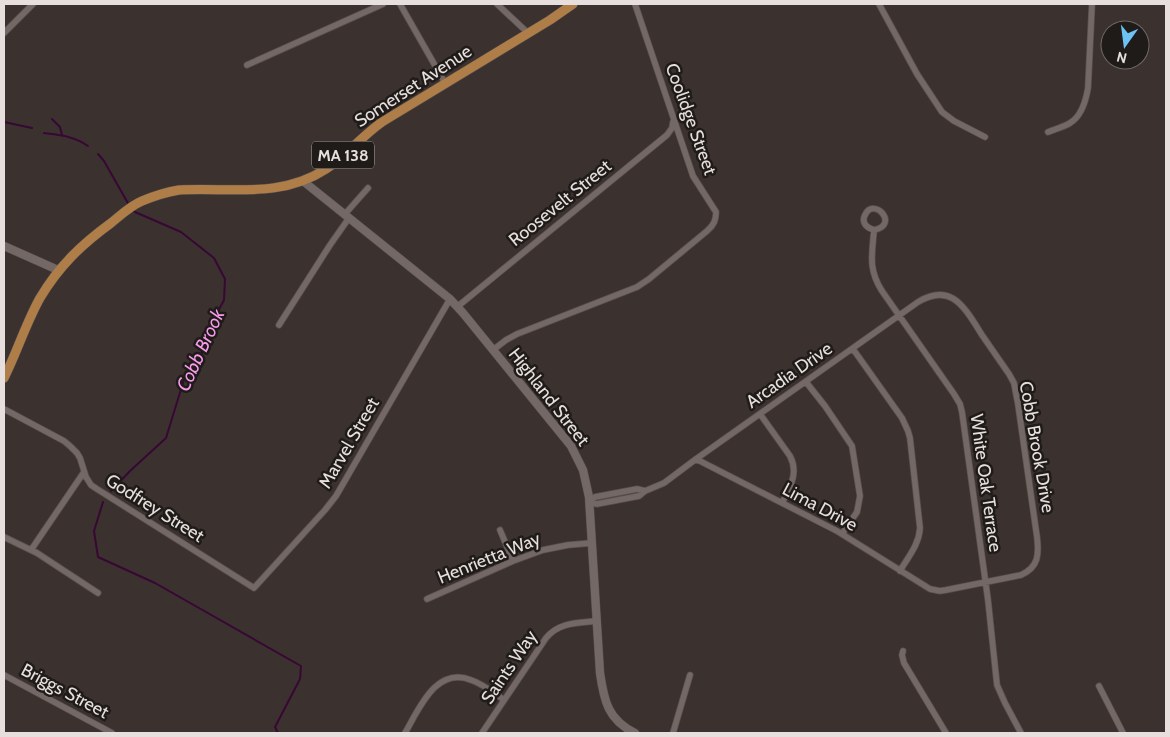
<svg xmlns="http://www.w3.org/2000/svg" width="1170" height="737" viewBox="0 0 1170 737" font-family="Cabin,sans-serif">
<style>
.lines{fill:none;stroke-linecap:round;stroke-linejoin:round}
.stream{stroke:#380734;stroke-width:2}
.minor-casing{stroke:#59504f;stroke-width:7}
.tertiary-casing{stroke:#59504f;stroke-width:9}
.primary-casing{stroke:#59504f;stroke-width:10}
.minor{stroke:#736865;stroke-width:5.5}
.tertiary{stroke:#736865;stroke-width:8}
.primary{stroke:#af7e48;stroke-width:9}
.labels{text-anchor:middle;stroke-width:5;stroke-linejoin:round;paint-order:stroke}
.shield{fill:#1f1b19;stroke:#aaa4a3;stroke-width:1}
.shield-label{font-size:16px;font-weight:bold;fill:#e6dfde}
.street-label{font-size:18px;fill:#e6dfde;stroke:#1f1b19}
.water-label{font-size:19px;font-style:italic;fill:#f79aeb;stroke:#1f1b19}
</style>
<rect width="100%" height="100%" fill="#3b322f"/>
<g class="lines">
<path class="stream" d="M52 119 60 127 62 135
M4 122 32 128
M44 133C60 135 74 136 88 146
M98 154 104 161 129 205
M111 491 130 471 166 438 186 373 200 360 207 332 224 300 225 279 214 258 181 232 135 212 132 209
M103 502 94 531 98 557 155 583 301 666 300 679 275 727 278 733"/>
<g class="minor-casing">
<path id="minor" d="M400 4 445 83
M497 4 528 33
M879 4 917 74 942 112 954 121 985 137
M4 33 33 4
M247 65 383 4
M1048 132C1055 129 1064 127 1070 123 1082 116 1086 100 1088 88L1092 4
M345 214 368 188
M874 230C900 225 874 196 865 215 861 223 867 228 874 230 872 255 868 269 882 291L954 394 960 404 962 412 988 600 997 685 1005 703 1021 733
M457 307 667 135 672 128 673 122
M279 325 330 245 349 218
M853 349 902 418 908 431 910 438 920 528C919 545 908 557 900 571
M493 350 506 340 517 334 637 287 649 279 707 231C714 225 716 220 716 212L693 176 635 4
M806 382 825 406 852 446 860 496 857 512 842 534
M4 409 64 441 70 446 77 453 80 458 86 477 91 485 97 489 254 588 325 510 336 496 450 299
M760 414 790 456C799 473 790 487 782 503
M589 502 597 504 639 496 645 491 664 483 696 459 837 531 930 589 940 591 946 590 1021 575C1039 567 1039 554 1037 537L1018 404 1014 383 1009 374C1000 361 991 348 982 335 975 324 964 304 952 298 941 292 928 296 918 302L696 459
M589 502 595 497 637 489 645 491
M500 530 513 561
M4 537 37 553 98 593
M31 550 84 472
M427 599 513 561 543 550 568 545 592 543
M903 651 902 655 904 663 946 733
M4 675 112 733
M1099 686 1123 733
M405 733C419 709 436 666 471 680 483 684 494 693 504 700
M482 733 546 638C559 622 578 623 597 621
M673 733 690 675"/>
</g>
<g class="tertiary-casing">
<path id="tertiary" d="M303 181 450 299 463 313 571 446 583 470 589 497 600 673C604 701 608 720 635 733
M4 246 58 270"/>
</g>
<g class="primary-casing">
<path id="primary" d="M4 378C17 352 26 323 40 298 59 266 81 245 111 223 121 215 130 206 142 201 154 196 167 192 179 190 230 187 280 199 326 169 346 156 362 136 382 122L550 20 573 4"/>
</g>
<use href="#minor" class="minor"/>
<use href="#tertiary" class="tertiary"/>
<use href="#primary" class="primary"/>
</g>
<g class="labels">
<rect class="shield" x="312" y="141.5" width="62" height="27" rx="4"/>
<g class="shield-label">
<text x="343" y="161">MA 138</text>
</g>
<g class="street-label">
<text transform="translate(413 86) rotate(-33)" y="6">Somerset Avenue</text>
<text transform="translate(691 119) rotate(70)" y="6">Coolidge Street</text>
<text transform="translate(560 203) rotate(-39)" y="6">Roosevelt Street</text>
<text transform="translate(789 375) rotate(-35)" y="6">Arcadia Drive</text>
<text transform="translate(549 397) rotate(52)" y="6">Highland Street</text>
<text transform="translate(349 443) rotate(-60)" y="6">Marvel Street</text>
<text transform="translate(1037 447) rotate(80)" y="6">Cobb Brook Drive</text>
<text transform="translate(986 483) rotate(82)" y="6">White Oak Terrace</text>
<text transform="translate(820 507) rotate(28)" y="6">Lima Drive</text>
<text transform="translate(155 508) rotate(32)" y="6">Godfrey Street</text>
<text transform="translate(489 558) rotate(-22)" y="6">Henrietta Way</text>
<text transform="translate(509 667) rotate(-56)" y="6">Saints Way</text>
<text transform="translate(65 691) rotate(28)" y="6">Briggs Street</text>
</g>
<g class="water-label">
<text transform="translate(200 350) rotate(-65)" y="7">Cobb Brook</text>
</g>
</g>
<rect width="1170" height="737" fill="none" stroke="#e6dfde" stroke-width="10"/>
<g transform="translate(1125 45) rotate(194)"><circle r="24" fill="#1f1b19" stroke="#6f6968"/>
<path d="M0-4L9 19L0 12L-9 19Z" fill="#6ec2f3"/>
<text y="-8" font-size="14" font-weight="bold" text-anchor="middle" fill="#e6dfde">N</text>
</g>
</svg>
